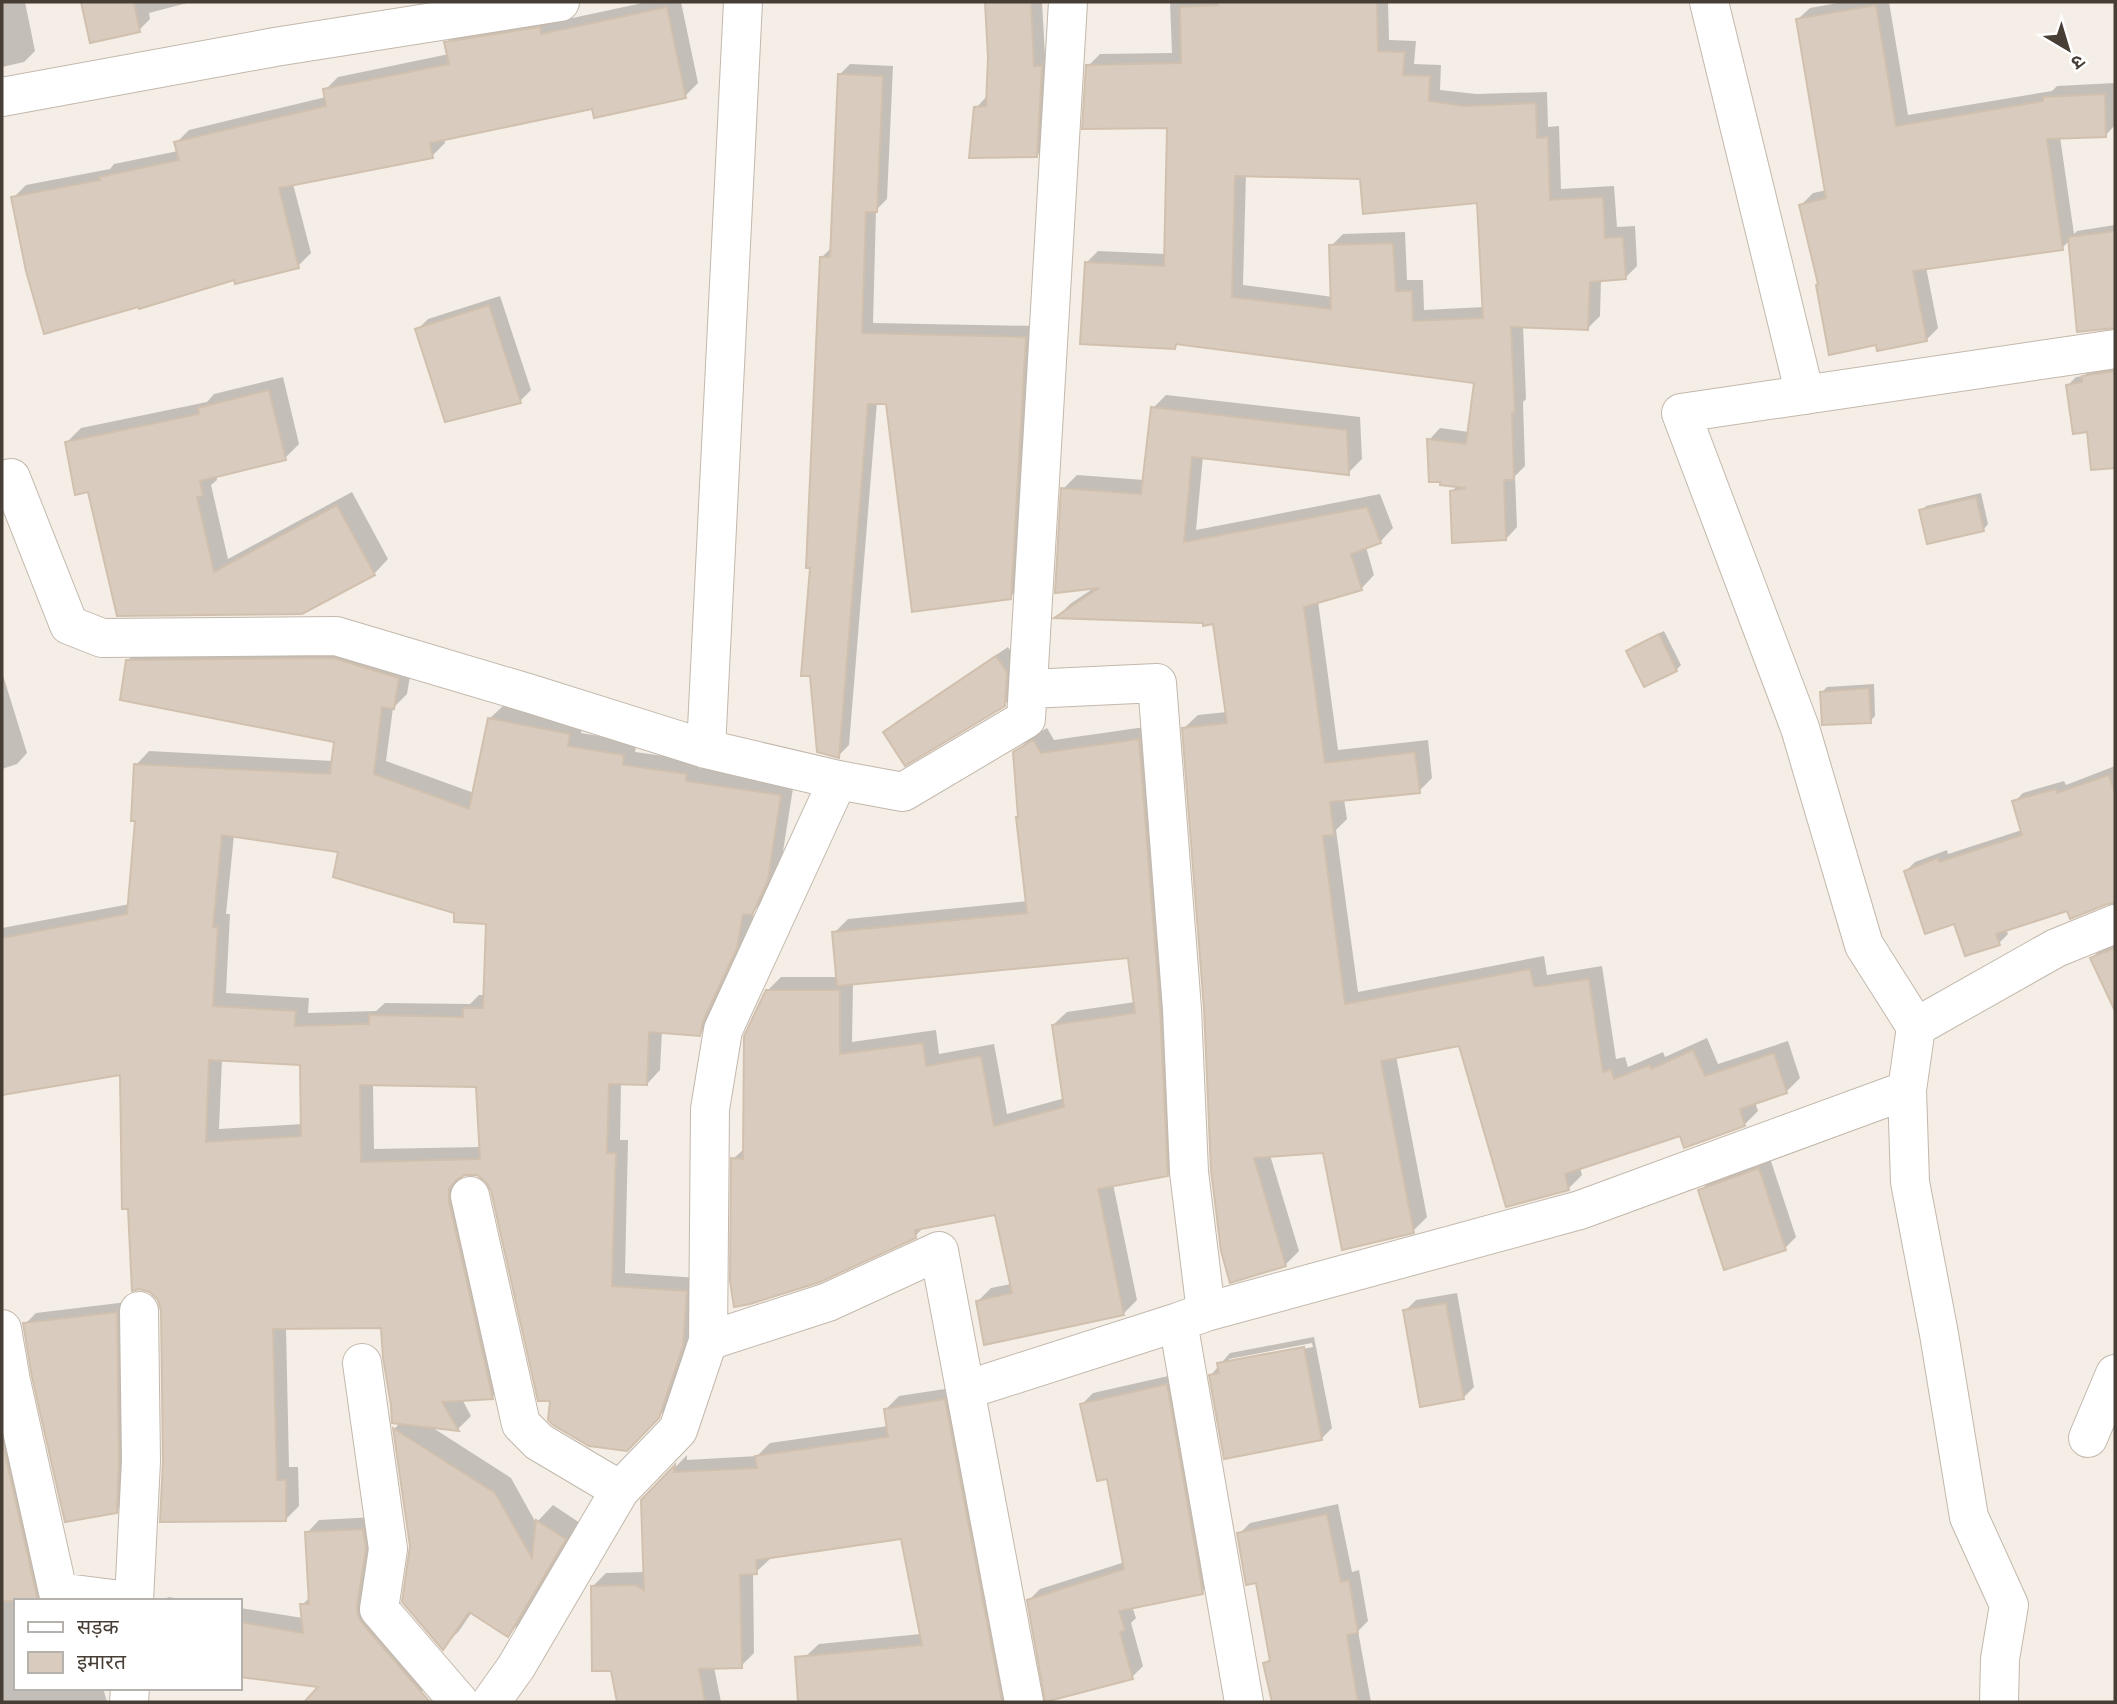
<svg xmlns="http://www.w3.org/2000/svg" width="2117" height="1704" viewBox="0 0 2117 1704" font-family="'Fira Sans Condensed','Noto Sans Devanagari',sans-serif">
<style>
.shadow{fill:#0003;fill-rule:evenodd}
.building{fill:#d9ccbe;stroke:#d1c0ae;stroke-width:2;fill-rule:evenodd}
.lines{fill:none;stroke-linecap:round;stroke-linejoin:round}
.minor-casing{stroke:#c3b8ac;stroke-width:40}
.minor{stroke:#fff;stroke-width:38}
</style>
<rect width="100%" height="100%" fill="#f4eee6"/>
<path class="shadow" d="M2 2H25L35 51 24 62 2 67Z
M83 2H191L149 13 150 19 139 30 91 40Z
M647 2H681L698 83 685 96 593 107 444 138 445 143 432 156 293 184 311 253 298 266 235 278 13 198 26 185 110 169 114 164 178 151 176 143 189 130 326 97 325 90 338 77 449 54 446 43 459 30 554 22Z
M987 2H1042L1045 55H1053L1048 144 1036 156 976 108 988 95 989 57Z
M1170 2H1388L1389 40 1416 41 1414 64 1441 65 1440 90 1476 94 1547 92 1548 127 1559 126 1561 189 1614 186 1617 227 1635 226 1637 266 1625 278 1601 279 1600 316 1588 328 1523 326 1526 399 1523 402 1525 466 1515 476 1517 527 1506 539 1452 491 1458 485 1429 440 1440 428 1469 432 1475 381 1180 342 1175 347 1086 263 1098 251 1166 254 1168 126 1088 66 1100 54 1172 53ZM1246 174 1361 177 1478 201 1484 307 1424 310 1423 280H1407L1405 232 1343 234 1331 246 1333 297 1243 285Z
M1843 2H1889L1908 115 2052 91 2057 86 2115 83V125L2106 135 2060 137 2074 234 2077 231 2115 225V326H2112L2070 240 2062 248 1926 267 1938 328 1926 340 1877 343 1820 283 1801 205 1813 193 1827 190 1798 19 1810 8Z
M850 64 893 66 887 199 876 210 873 323 1037 326 1021 586 1010 597 887 402H877L849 745 838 756 812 567 822 257 832 247 839 75Z
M500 296 531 390 520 401 446 419 417 330 428 319Z
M2115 365V454L2110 455 2067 386 2076 377 2084 376 2092 368Z
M283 377 299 444 285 458 216 475 217 480 211 485 228 559 352 492 388 559 374 574 118 614 90 490 67 442 81 428 207 402 214 394Z
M1166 395 1360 417 1362 459 1348 473 1203 456 1196 530 1380 494 1393 528 1380 542 1366 547 1374 575 1361 589 1318 601 1338 750 1428 740 1432 778 1419 791 1344 799 1347 819 1336 830 1358 992 1544 956 1547 975 1602 966 1616 1059 1625 1057 1628 1067 1663 1052 1665 1057 1707 1038 1718 1064 1788 1041 1800 1078 1786 1092 1755 1102 1758 1111 1744 1125 1681 1134 1580 1167 1582 1175 1568 1189 1461 1044 1396 1056 1427 1217 1413 1231 1324 1151 1270 1155 1299 1251 1285 1265 1206 1008 1184 728 1198 715 1227 712 1215 622 1058 616 1070 604 1097 586 1063 489 1077 475 1144 480 1153 408Z
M1981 493 1988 524 1983 530 1921 511 1926 506Z
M1664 631 1681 665 1676 670 1628 651 1633 646Z
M347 645 412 664 407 694 393 708 386 761 474 793 489 719 503 706 583 721 581 733 637 742 635 752 700 761 699 768 794 782 781 864 765 899 754 911 750 933 713 1021 699 1035 662 1031 660 1070 647 1084 621 1083 620 1140H628L625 1273 699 1278 696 1331 672 1403 627 1449 552 1400 493 1191 487 1180 478 1174 462 1175V1186L506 1384 492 1397 462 1399 471 1416 458 1429 430 1426 511 1478 536 1523 553 1505 580 1523 524 1619 508 1635 472 1612 459 1631 443 1647 411 1546 395 1428 401 1422 383 1326 286 1328 289 1467H298L299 1506 285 1520 165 1461 163 1310 130 1207 121 1073 2 1093V928L130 904 137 819 136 765 149 751 333 761 336 740 128 660 142 647ZM234 835 340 850 456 912 487 922 485 995H479L470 1004 385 1003 376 1011 308 1013 309 998 226 993 230 914H226ZM222 1059 302 1063 303 1124 219 1129ZM373 1084 478 1085 481 1147 374 1149Z
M1008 647 1017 661 1015 693 1004 705 885 732 896 722Z
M2 672 27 753 17 764 2 769Z
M1874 684 1875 716 1870 721 1822 692 1827 687Z
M1152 726 1180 1161 1167 1175 1113 1184 1137 1300 1123 1314 977 1302 991 1288 1011 1284 996 1213 924 1227 915 1236 733 1159 745 1148 767 991 781 977H838L834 933 848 919 1028 901 1015 753 1029 739 1047 728 1054 740ZM1130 956 1135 1002 1067 1012 1053 1025 1065 1098 1007 1114 994 1044 939 1054 936 1030 852 1042 853 983Z
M2115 766V901L2068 909 2006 929 2008 934 1999 943 1955 922 1906 871 1915 862 1947 850 1948 854 2022 830 2014 802 2023 793 2064 781 2066 785Z
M2115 942V1007L2092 958 2103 947Z
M1770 1158 1796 1237 1785 1248 1700 1191 1711 1180Z
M1457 1293 1474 1387 1463 1398 1405 1311 1416 1300Z
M127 1302V1500L116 1511 25 1324 36 1313Z
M1314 1337 1332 1428 1321 1439 1211 1375 1230 1353ZM1312 1343 1313 1347 1229 1363V1359Z
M1177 1374 1213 1581 1202 1592 1132 1606 1136 1618 1131 1623 1143 1666 1132 1677 1029 1600 1040 1589 1125 1562 1108 1477 1082 1404 1093 1393Z
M958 1387 1019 1702H927L925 1687 805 1657 819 1644 921 1634 902 1537 770 1556V1559L756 1572H753L754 1653 741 1666 714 1667 721 1702H619L613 1669 593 1586 606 1573 645 1572 643 1501 687 1455V1460L757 1456 770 1443 888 1426 885 1410 899 1396Z
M2 1395 63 1601H16V1688H103L107 1702H2Z
M1338 1504 1352 1572 1359 1570 1368 1621 1358 1631 1371 1702H1272L1273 1701 1265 1663 1271 1658 1258 1581 1239 1534 1250 1523Z
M375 1517 369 1592 434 1679 412 1702H307L322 1685 240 1675V1608L303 1618 302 1605 311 1596 307 1533 319 1520Z
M168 1597 193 1601H164Z"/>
<path class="building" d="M81 2H134L140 32 90 43Z
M985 2H1031L1034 66H1042L1037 157 969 158 974 107 986 106 988 57Z
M1218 2H1377L1378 51 1405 52 1403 75 1430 76 1429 101 1463 106 1536 103 1537 138 1548 137 1550 200 1603 197 1605 238 1623 237 1626 279 1590 282 1588 330 1511 327 1515 413H1512L1514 480H1504L1506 540 1452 543 1450 491 1466 488 1440 485V482H1429L1427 439 1466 444 1474 383 1176 344 1175 349 1080 344 1085 262 1164 266 1167 128 1082 129 1086 65 1181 63 1180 7 1218 5ZM1235 176 1360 179 1363 214 1477 203 1483 318 1413 321 1412 291H1396L1393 243 1329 245 1331 309 1232 297Z
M1876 5 1896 126 2043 101V97L2105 94 2106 137 2047 139 2063 250 1913 271 1927 341 1877 351 1876 345 1829 355 1816 285 1818 284 1799 205 1826 198 1796 19Z
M667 7 686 98 594 118 592 109 430 143 433 158 279 188 299 268 235 284 234 280 139 309 138 307 44 334 26 271 11 197 100 180 99 177 179 160 174 142 326 106 323 89 449 64 444 42 540 27 541 34Z
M838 74 883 76 877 212H866L862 333 1026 337 1011 599 912 612 886 404H868L839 758 817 752 810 676H801L810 568H806L820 257H830Z
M2115 231V328L2077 332 2068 237Z
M489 305 521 403 445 422 415 329Z
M2115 371V468L2091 470 2087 432 2073 434 2066 385 2082 382V376Z
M269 390 286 460 200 481 203 496 197 497 214 572 337 505 375 575 302 614 117 616 88 492 75 495 65 442 199 414 198 408Z
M1151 407 1347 430 1349 475 1192 457 1184 542 1367 507 1381 543 1351 554 1362 590 1304 607 1325 763 1415 752 1420 793 1330 802 1334 835 1323 836 1345 1004 1530 969 1534 987 1589 979 1603 1072 1611 1069 1614 1079 1650 1065 1651 1069 1693 1050 1705 1076 1774 1053 1787 1093 1740 1109 1745 1126 1684 1148 1680 1136 1565 1174 1569 1190 1506 1207 1459 1046 1381 1061 1414 1233 1342 1250 1323 1153 1254 1158 1286 1266 1230 1283 1221 1251 1211 1170 1204 1008 1182 728 1227 723 1213 624 1203 626V623L1054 618 1099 588 1055 593 1061 488 1141 494Z
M1976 497 1984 531 1927 544 1919 510Z
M1659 634 1677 671 1644 687 1626 651Z
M996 656 1007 672 1005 706 905 766 883 732Z
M333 658 399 678 394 709 382 707 374 774 469 809 488 718 570 734 568 746 624 755 623 765 687 774 686 781 781 795 768 880 752 915 743 914 737 948 703 1021 700 1036 649 1032 647 1085 609 1084 607 1153H616L612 1286 687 1291 683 1346 659 1418 627 1451 589 1446 553 1425 548 1420 550 1401H538L491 1191 486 1182 477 1175H465L456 1180 449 1189V1201L493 1399 442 1402 459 1431 392 1423 391 1405 383 1358 381 1328 273 1329 277 1480H286V1521L160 1522 163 1461 161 1311 158 1300 150 1292 139 1289 132 1291 128 1209H122L120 1075 2 1095V938L127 914 135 821H131L134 764 330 774 334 742 120 700 126 660ZM222 835 338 852 333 877 454 913V922L486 924 483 1008H463V1017L369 1015V1024L295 1026 296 1011 213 1006 218 927H213ZM209 1060 300 1065 301 1136 206 1142ZM360 1085 476 1087 480 1159 361 1162Z
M1869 688 1871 723 1822 725 1820 692Z
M1139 739 1160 1010 1168 1176 1098 1189 1124 1315 984 1345 976 1301 1012 1293 995 1215 915 1230 916 1238 820 1282 750 1304 734 1307 730 1281 731 1158 743 1159 744 1036 766 990H840V1054L923 1043 926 1066 981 1056 994 1126 1064 1107 1052 1025 1135 1013 1128 958 837 986 832 932 1027 913 1016 817H1018L1013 752 1033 740 1041 753Z
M2109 775 2115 794V903L2107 904 2070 919 2067 911 1996 934 2000 945 1965 956 1954 924 1925 934 1904 871 1938 858 1939 862 2022 835 2012 801 2056 789 2057 793Z
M2115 948V1011L2090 958Z
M1759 1168 1786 1250 1724 1270 1698 1190Z
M1446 1303 1464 1399 1420 1407 1403 1310Z
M117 1312 119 1461 117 1513 65 1522 32 1377 23 1323Z
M1304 1347 1322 1440 1224 1459 1209 1375 1219 1373 1217 1363Z
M1167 1384 1203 1594 1119 1611 1125 1630 1120 1632 1133 1679 1045 1702 1027 1600 1124 1569 1107 1479 1097 1481 1080 1404Z
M945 1399 1002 1702H798L795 1657 922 1645 901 1539 756 1560 757 1574 740 1575 742 1668 699 1669 705 1702H617L611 1671H592L591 1586 636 1585 644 1590 641 1500 675 1465 674 1472 757 1468 755 1456 888 1437 884 1409Z
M393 1428 495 1493 532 1558 536 1520 566 1539 508 1637 469 1612 443 1650 402 1602 410 1546Z
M2 1440 37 1597 39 1601H2Z
M1327 1514 1341 1582 1349 1580 1358 1633 1347 1635 1358 1702H1272L1263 1663 1270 1661 1256 1583 1246 1585 1237 1533Z
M363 1529 366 1549 357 1606 358 1616 362 1623 430 1702H304L318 1687 240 1677V1622L303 1633 300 1604H309L305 1532Z"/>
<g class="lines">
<g class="minor-casing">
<path id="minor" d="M1709 2 1805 395
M2 97 275 47 560 2
M2 480 11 478 69 625 102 638 336 636 531 694 706 749 838 780 903 792 1026 719 1068 2
M1029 689 1157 683 1182 1009 1189 1172 1206 1312
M706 749 743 2
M1916 1027 1864 945 1800 728 1681 413 2115 349
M470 1196 521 1424 539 1442 620 1490
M1178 1322 1244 1702
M2 1329 11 1381 58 1592 129 1601
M708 1341 828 1302 939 1251 1024 1702
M362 1363 388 1549 379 1609 459 1702
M966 1390 1178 1322 1206 1312 1580 1210 1907 1090
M2088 1438 2115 1374
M134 1601 141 1461 139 1311
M129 1702 130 1688
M491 1702 516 1667 620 1490 678 1430 708 1341 710 1109 723 1030 838 780
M1999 1702 2000 1659 2009 1605 1969 1517 1939 1334 1910 1182 1907 1090 1916 1027 2056 948 2115 924"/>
</g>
<use href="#minor" class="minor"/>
</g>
<rect width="2117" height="1704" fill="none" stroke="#473e35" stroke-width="7"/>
<rect x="14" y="1599" width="228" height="91" fill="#ffffff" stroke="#b5b2ae" stroke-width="2"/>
<rect x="28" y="1622" width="35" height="10" fill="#ffffff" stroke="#b5b2ae" stroke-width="2"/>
<text x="77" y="1634" font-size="21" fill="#473e35">सड़क</text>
<rect x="28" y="1652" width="35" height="21" fill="#d9ccbe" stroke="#b5b2ae" stroke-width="2"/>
<text x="77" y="1669" font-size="21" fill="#473e35">इमारत</text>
<g transform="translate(2068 49) rotate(142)" stroke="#ffffff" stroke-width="5" paint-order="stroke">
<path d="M0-5L12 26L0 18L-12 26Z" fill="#473e35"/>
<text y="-10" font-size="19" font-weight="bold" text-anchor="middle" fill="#473e35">उ</text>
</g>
</svg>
